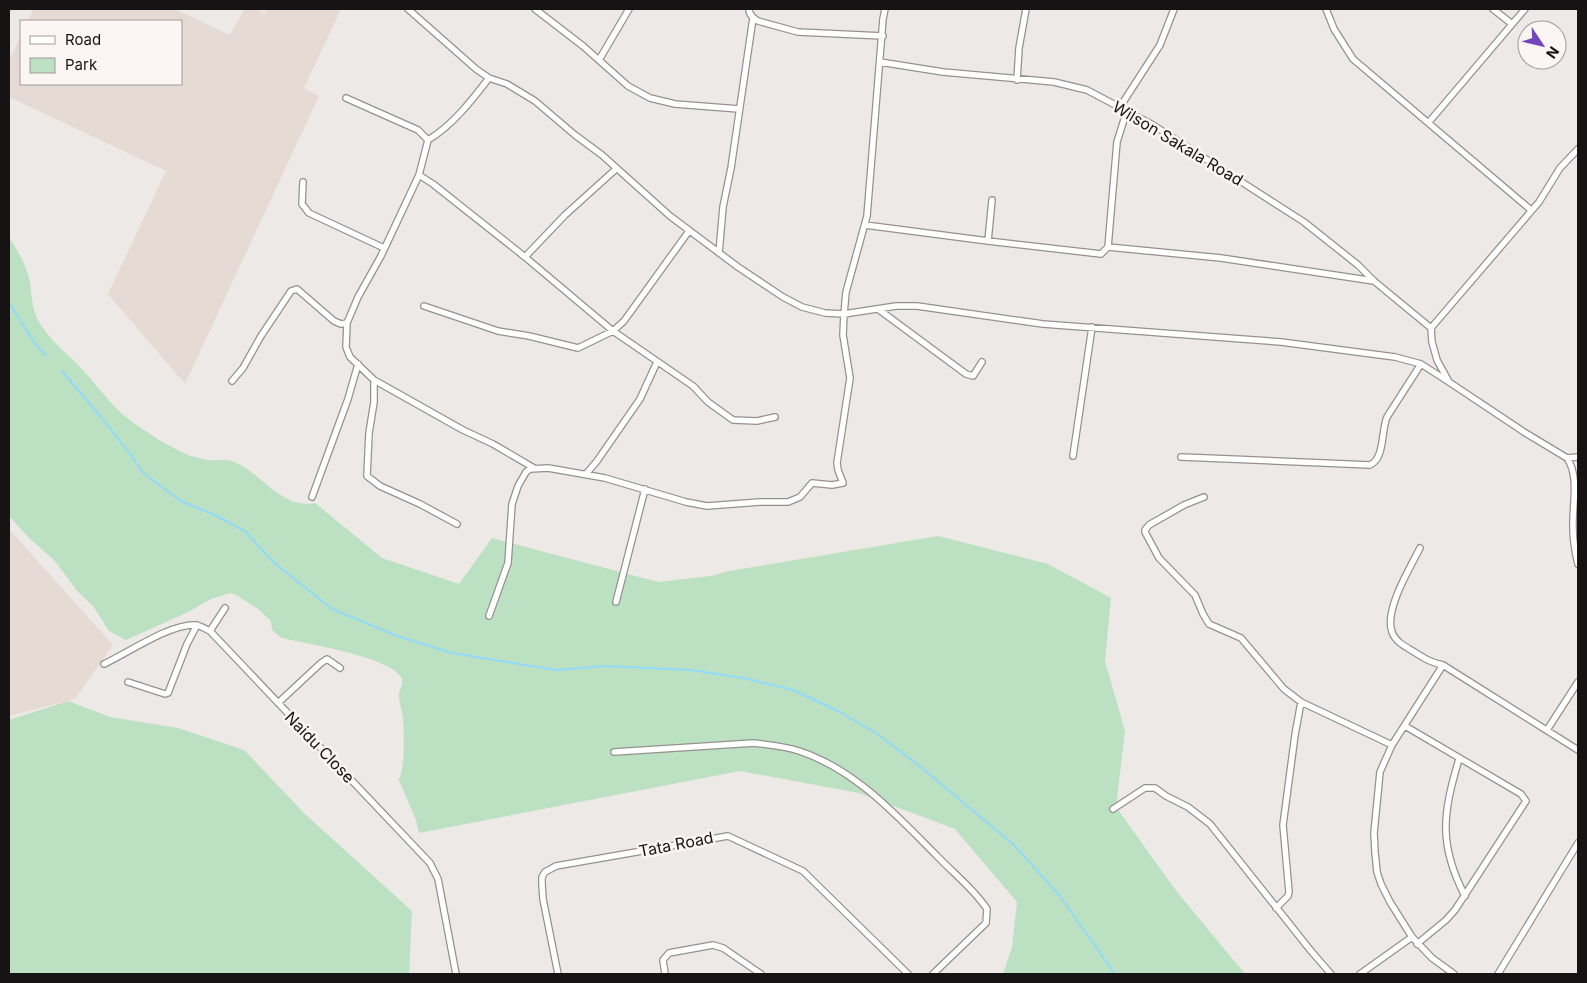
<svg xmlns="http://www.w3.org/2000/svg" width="1587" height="983" viewBox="0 0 1587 983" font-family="Inter,sans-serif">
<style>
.built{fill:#e6dad4}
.green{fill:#bce0c2}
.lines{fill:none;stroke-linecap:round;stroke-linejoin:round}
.stream{stroke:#92daf9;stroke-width:2}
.street-casing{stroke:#95918f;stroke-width:8}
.street{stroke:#fff;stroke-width:5.5}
.labels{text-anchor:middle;stroke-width:5;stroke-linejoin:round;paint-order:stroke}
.street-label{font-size:16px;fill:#151313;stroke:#fbf6f4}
</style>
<rect width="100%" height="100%" fill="#ede9e7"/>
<path class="built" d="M33 9H175L230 35 245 9H256L265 13 267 9H341L304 88 319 96 185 384 108 294 166 171 9 97V61L21 35V84H181V21H28Z
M9 529 113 645 75 699 9 716Z"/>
<path class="green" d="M9 237C17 250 25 262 29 278 32 293 31 307 39 322 49 339 63 350 77 364 90 377 102 393 115 407 126 419 159 441 174 448 184 454 198 459 210 460 217 461 226 459 232 461 261 471 280 510 315 503L382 558 459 584 492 538 658 582 711 576 729 571 938 536 1048 564 1111 598 1105 661 1125 731 1116 807 1177 892 1245 974H1003L1012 947 1017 902 955 829 859 793 740 771 419 833 416 820 398 778H400C405 758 404 738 403 718 402 710 399 702 399 695 399 688 405 684 401 677 387 656 307 644 282 638L272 630 271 621 257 608 236 595 230 593 211 599 188 612 126 640 109 631 93 606 78 592 54 560 28 537 9 516Z
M68 701 110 717 178 728 244 750 306 815 412 911 409 974H9V720Z"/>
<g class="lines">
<path class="stream" d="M9 303 36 345 46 355
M62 371 101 417 131 455 143 473 181 501 217 516 246 532 272 561 332 609 397 636 452 653 556 670 605 666 691 670 743 678 793 690 840 712 876 733 917 764 1014 845 1059 895 1115 974"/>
<g class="street-casing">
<path id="street" d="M408 9 476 69 489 78 507 84 535 101 575 135 602 155 670 216 738 267 783 297 802 307 825 313 844 314 896 306H917L1043 324 1281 342 1395 357 1421 364 1449 382
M535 9 583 46 628 86 650 98 675 104 739 109
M749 9C749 15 753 18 758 21L798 32 883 36
M1326 9 1334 29 1353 59 1531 210
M1493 9 1512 24
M599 60 629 9
M880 62 943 72 1054 82 1087 90 1153 125 1304 222 1358 265 1374 281 1431 328
M489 78C472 100 453 125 428 140L419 175 381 256 358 297 347 323 346 347 350 357 374 380 463 430 493 444 534 468
M1017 80 1019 48 1026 9
M346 98 418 130 428 140
M1120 107 1160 45 1174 9
M1429 122 1525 9
M1578 149 1560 168 1539 202 1431 328 1432 342 1437 360 1449 382 1524 432 1567 458C1580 477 1572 506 1573 528 1573 540 1575 552 1578 564
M419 175 433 184 525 257 613 331 693 386 708 402 733 420 757 421 775 417
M303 182 302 204 309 213 384 248
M865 225 988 241 1101 254 1108 247 1117 142 1127 110
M988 241 992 200
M1108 247 1221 258 1374 281
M719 253 723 207 731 168 753 18
M525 257 565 215 616 169
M424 306 498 331 529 336 578 348 613 331 624 321 689 231
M878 309 966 374 973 376 982 362
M374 380V402L369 433 367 476 380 486 420 504 457 524
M232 381 243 368 261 336 291 291 297 289 334 321 341 324 347 323
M1073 456 1092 327
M1181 457 1370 465C1385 458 1381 431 1387 417L1421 364
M1567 458 1578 457
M586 474 597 461 640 399 657 362
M312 497 348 399 358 364
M1204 497 1184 505 1149 525 1145 530V532L1159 558 1195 595 1203 614 1209 624 1241 638 1284 689 1301 702 1392 745
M1420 548C1410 568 1384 610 1392 632 1395 641 1404 646 1411 650 1422 657 1431 663 1443 665L1578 750
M616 602 645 489
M489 616 508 563 512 504 518 486 526 472 530 469 548 468 605 478 686 502 707 506 760 502H788L800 497 812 483 832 485 843 483 838 470 837 463 850 378 843 335 844 314 846 292 867 216 883 19 885 9
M210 631 225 608
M104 664C128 653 169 624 195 625 200 625 205 629 210 631L430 863 438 879 456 974
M1443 665 1392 745 1380 772 1374 833 1375 852 1377 872 1381 884 1390 902 1412 937 1432 958 1454 974
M128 682 165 694 168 693 187 644 197 625
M278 703 321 663 327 659 340 668
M1405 726 1521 794 1526 801 1455 910 1446 920 1417 944
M1547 730 1578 682
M614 752 754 743C769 745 784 746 799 751 855 769 897 816 937 856 953 873 974 889 987 909L986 923 933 974
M1459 759C1443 813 1438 844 1465 896
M1113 809 1145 788H1155L1166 796 1188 807 1210 824 1311 951 1331 974
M1276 908 1288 896 1289 892 1283 825 1295 735 1301 702
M558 974 543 899 542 884V877L545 872 556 866 728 836 803 871 908 974
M665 974 663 960 669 953 713 945 723 948 761 974
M1360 974 1412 937
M1498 974 1578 843"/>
</g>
<use href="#street" class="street"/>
</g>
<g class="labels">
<g class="street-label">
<text transform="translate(1178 143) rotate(31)" y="6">Wilson Sakala Road</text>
<text transform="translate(320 747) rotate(46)" y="6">Naidu Close</text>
<text transform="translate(676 844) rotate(-11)" y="6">Tata Road</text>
</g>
</g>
<rect width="1587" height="983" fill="none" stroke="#151313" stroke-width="20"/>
<rect x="20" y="20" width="162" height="65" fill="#fbf6f4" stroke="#9f9b9a"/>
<rect x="30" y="36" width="25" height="8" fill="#ffffff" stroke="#9f9b9a"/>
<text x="65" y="45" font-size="15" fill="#151313">Road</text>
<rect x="30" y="58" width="25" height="15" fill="#bce0c2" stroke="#9f9b9a"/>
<text x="65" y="70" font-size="15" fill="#151313">Park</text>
<g transform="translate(1542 45) rotate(125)"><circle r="24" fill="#fbf6f4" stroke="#9f9b9a"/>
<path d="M0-4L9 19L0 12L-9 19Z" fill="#7545bc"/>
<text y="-8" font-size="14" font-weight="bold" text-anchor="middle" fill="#151313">N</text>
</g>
</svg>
